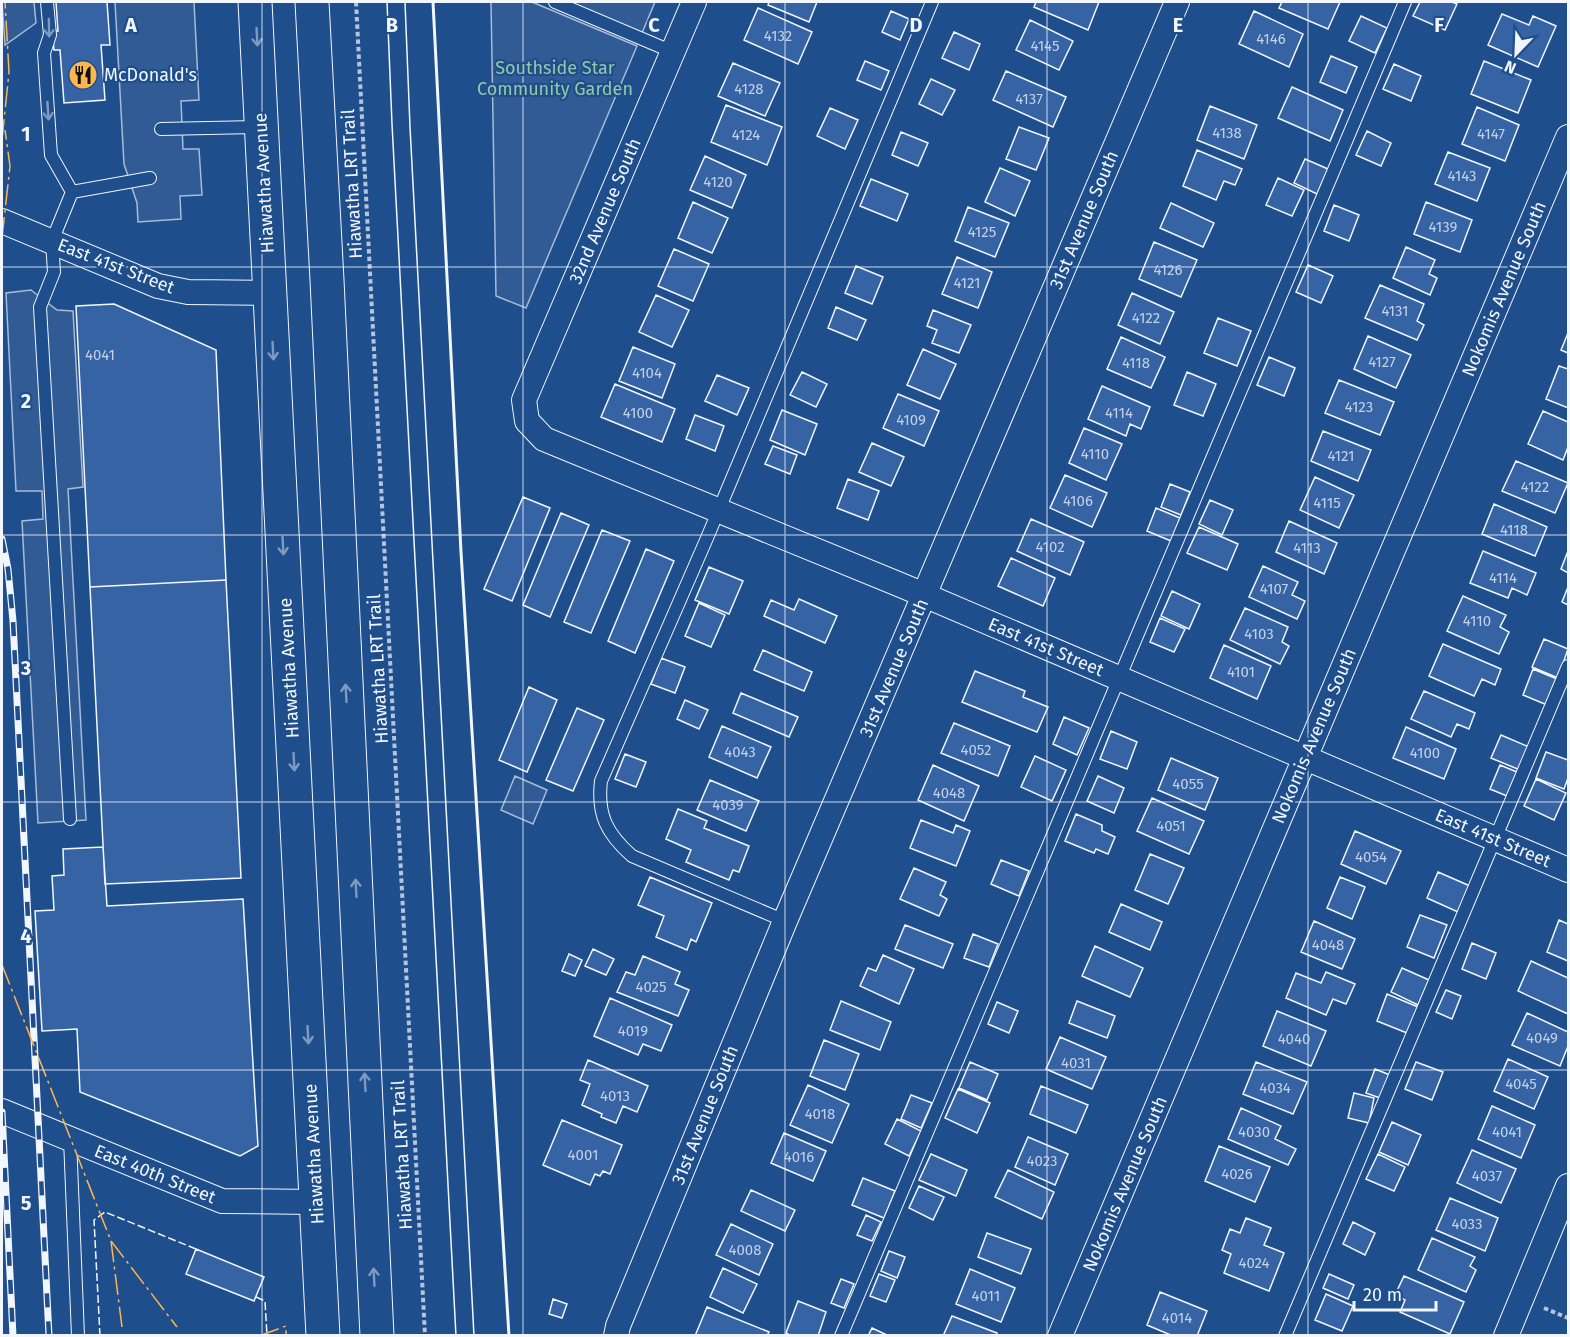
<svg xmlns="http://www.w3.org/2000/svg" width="1570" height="1337" viewBox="0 0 1570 1337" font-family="'Fira Sans',sans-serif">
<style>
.built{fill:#305b95;stroke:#a8bbd7;stroke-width:1.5}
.building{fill:#3563a3;stroke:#f2f6ff;stroke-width:1.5}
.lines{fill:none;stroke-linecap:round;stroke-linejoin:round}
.lane-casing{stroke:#f2f6ff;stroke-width:14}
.street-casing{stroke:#f2f6ff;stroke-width:26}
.highway-casing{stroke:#f2f6ff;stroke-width:35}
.path{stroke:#b3c4dc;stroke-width:4;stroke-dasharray:4.5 3;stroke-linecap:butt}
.lane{stroke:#1f4e8c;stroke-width:12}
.street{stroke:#1f4e8c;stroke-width:24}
.highway{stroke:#1f4e8c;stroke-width:33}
.tram{stroke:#f2f6ff;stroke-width:1.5}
.rail-casing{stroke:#f2f6ff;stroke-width:7}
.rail{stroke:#1f4e8c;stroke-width:4.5;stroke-dasharray:14;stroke-linecap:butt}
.fence{stroke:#f2f6ff;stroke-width:1.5;stroke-dasharray:8 3;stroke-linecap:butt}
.wall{stroke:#f2f6ff;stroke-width:3}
.power{stroke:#ffb74d;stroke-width:1.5;stroke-dasharray:21 4.5 3 4.5;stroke-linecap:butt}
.oneway{stroke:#7e9ac0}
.grid{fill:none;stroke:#f2f6ff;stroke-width:1.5;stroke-opacity:0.55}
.labels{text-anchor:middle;stroke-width:4.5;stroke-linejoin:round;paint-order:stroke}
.number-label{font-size:15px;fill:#c3d1e8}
.park-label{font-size:18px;fill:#97c8a6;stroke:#1f4e8c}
.poi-label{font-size:18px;fill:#f2f6ff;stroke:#1f4e8c;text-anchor:start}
.street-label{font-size:18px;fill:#f2f6ff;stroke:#1f4e8c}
.grid-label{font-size:20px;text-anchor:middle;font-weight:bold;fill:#f2f6ff;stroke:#1f4e8c;stroke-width:4.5;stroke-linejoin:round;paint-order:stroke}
</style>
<rect width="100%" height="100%" fill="#1f4e8c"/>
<path class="built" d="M2 2H34L36 23 5 45Z
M115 2H194L199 100 181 101 183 149H199L202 195 180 196 181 219 138 222 137 203 124 164Z
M491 2H532L637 46 526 308 496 296Z
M570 2H655L642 33Z
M31 290 57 310 73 311 83 487 68 489 86 820 38 823 22 521 43 519 42 491H16L6 293Z
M515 776 547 790 533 824 501 810Z"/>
<path class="building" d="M56 2H107L110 45H101L105 100 64 103 60 50H54L52 31H58Z
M769 2H817L809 22 768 5Z
M1036 2H1099L1088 30 1034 7Z
M1282 2H1340L1328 29 1279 8Z
M1420 2H1452L1457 4 1445 30 1413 16Z
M758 8 812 32 798 64 744 40Z
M891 11 909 19 900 40 882 32Z
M1254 11 1303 34 1289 67 1239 44Z
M1502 14 1529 25 1533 16 1556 26 1538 67 1488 45Z
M1361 16 1387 28 1375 53 1349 41Z
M1030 20 1073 41 1059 70 1016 50Z
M954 32 980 44 969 70 942 58Z
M1331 56 1357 67 1346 93 1320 82Z
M865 61 889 71 881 90 857 80Z
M1484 61 1531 80 1518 113 1471 94Z
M733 63 780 83 765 116 718 96Z
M1394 64 1421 76 1411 101 1383 89Z
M1006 71 1066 97 1053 127 993 100Z
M931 79 955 90 942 115 919 104Z
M1292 87 1343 110 1330 141 1278 118Z
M726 105 782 127 767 165 711 142Z
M1210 106 1257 125 1244 159 1197 140Z
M1477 107 1519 125 1505 161 1462 144Z
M830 108 858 120 845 149 817 136Z
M1019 127 1049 138 1036 170 1006 159Z
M1367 131 1391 143 1381 166 1356 155Z
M901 132 928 143 918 166 892 155Z
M1197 150 1242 169 1235 185 1224 181 1216 200 1183 186Z
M1448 152 1490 168 1477 201 1435 184Z
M705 156 746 175 732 208 690 190Z
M1305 159 1328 169 1317 194 1294 183Z
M1000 168 1030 181 1015 216 985 202Z
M1278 178 1304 190 1292 216 1266 205Z
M871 179 908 194 897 221 860 206Z
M693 202 728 218 712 253 678 238Z
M1426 202 1472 220 1460 252 1414 234Z
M1171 203 1214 223 1203 247 1160 228Z
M1334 205 1359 215 1349 241 1324 231Z
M968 207 1009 223 995 257 955 241Z
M1154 242 1197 260 1181 297 1139 279Z
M1406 247 1435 260 1429 274 1437 278 1430 295 1393 278Z
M674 249 709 264 693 301 658 286Z
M957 257 992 272 978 308 942 294Z
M1308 265 1333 276 1321 303 1296 292Z
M856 266 883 277 872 304 845 293Z
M1380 285 1424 304 1417 321 1424 325 1417 340 1365 318Z
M1132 293 1174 312 1160 344 1118 325Z
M656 295 689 310 672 347 639 332Z
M114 304 216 350 226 580 90 587 76 306Z
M836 307 866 320 857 340 828 328Z
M933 310 971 325 959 353 932 343 937 330 927 326Z
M1218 318 1251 331 1237 366 1204 353Z
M1568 333V353L1561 350Z
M1368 336 1411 355 1396 388 1354 369Z
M1121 337 1165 357 1151 388 1107 369Z
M633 347 675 364 662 398 619 381Z
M923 349 956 364 940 399 907 385Z
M1269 357 1295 368 1284 396 1257 385Z
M1559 366 1568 369V408L1546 399Z
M802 372 827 384 816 407 790 395Z
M1187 372 1216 384 1203 416 1174 405Z
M717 375 749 388 737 415 705 401Z
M1339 380 1394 402 1380 435 1325 413Z
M615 384 675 409 662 442 601 417Z
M1102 386 1150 407 1141 429 1130 424 1126 436 1088 419Z
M898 394 939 411 924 446 883 428Z
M782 410 817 424 805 455 770 440Z
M1543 411 1568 422V447L1563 460 1528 444Z
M695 415 724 426 715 451 686 439Z
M1084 428 1122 444 1106 480 1069 463Z
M1323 431 1371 450 1358 481 1311 461Z
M872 443 904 457 891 486 859 472Z
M773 446 797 455 790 474 765 464Z
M1516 461 1568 483 1555 513 1502 491Z
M1065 475 1107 493 1092 527 1050 508Z
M1315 477 1354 495 1339 528 1300 510Z
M848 479 879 491 868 520 837 508Z
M1170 484 1190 492 1181 515 1161 507Z
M523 497 550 508 512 601 484 589Z
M1210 500 1233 510 1222 535 1199 524Z
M1494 504 1547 527 1535 556 1482 534Z
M1156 508 1180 518 1171 541 1147 531Z
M561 513 589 525 550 617 523 605Z
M1031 519 1084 542 1070 575 1017 551Z
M1289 521 1337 543 1324 574 1276 552Z
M1199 527 1238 544 1227 570 1187 553Z
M602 530 630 541 591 633 564 622Z
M646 549 674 561 635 653 608 641Z
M1483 551 1536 573 1527 595 1512 588 1508 598 1470 583Z
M1568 551V573L1561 569Z
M1011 558 1055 578 1043 606 998 586Z
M1263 566 1298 582 1292 595 1305 601 1297 619 1249 597Z
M709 567 743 581 729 614 695 600Z
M226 580 241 878 105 884 90 587Z
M1568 587V605L1562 602Z
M1172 591 1200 604 1189 629 1161 616Z
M1463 596 1506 615 1500 627 1509 632 1499 654 1447 631Z
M799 599 837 616 825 643 764 616 771 600 794 610Z
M699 603 725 615 711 647 685 636Z
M1245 608 1288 627 1282 642 1289 646 1280 664 1230 640Z
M1160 618 1185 629 1174 652 1150 642Z
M1544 639 1568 649 1558 678 1532 667Z
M1443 644 1501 669 1495 685 1482 679 1474 696 1429 676Z
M1224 645 1271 666 1257 699 1210 678Z
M763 650 812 672 804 691 754 670Z
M661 658 685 667 675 693 651 684Z
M1533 669 1557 679 1547 705 1523 695Z
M975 671 1025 691 1023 697 1048 707 1037 732 962 702Z
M529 687 557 700 527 772 499 760Z
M1424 691 1475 713 1469 729 1457 724 1451 737 1411 719Z
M741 693 798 717 789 737 733 713Z
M685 700 708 710 699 729 677 719Z
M577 708 604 720 573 791 546 780Z
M1064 717 1089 728 1077 755 1053 744Z
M954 723 1010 746 998 776 941 753Z
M722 726 771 747 757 778 709 757Z
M1406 727 1456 749 1444 779 1393 758Z
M1111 731 1137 742 1127 769 1100 759Z
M1501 735 1529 747 1520 770 1491 758Z
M1546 752 1568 760V778L1564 789 1536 778Z
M625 754 646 762 636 787 615 779Z
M1035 756 1066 770 1052 801 1021 787Z
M1171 758 1218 778 1205 810 1158 790Z
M933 765 979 786 964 821 918 800Z
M1500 765 1517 772 1507 796 1490 789Z
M1098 776 1124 788 1114 813 1087 801Z
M1536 779 1566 793 1554 820 1524 806Z
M710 780 759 801 746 831 697 810Z
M1152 798 1204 821 1189 854 1137 831Z
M678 809 707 821 704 828 749 846 739 872 733 870 729 880 686 862 691 850 666 839Z
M1076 814 1102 825V831L1115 837 1108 854 1096 849 1094 853 1065 841Z
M921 820 953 833 956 825 970 831 956 866 910 848Z
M1355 831 1401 851 1386 884 1341 864Z
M103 847 107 906 243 899 258 1146 240 1156 80 1092 77 1029 42 1031 35 911 54 910 52 876 64 875 63 849Z
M1150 854 1184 868 1168 904 1135 890Z
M1001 860 1029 871 1019 896 991 884Z
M914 868 946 882 940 895 947 899 939 916 900 899Z
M1438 872 1470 886 1458 912 1427 898Z
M650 877 712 903 696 942 691 939 687 950 656 937 664 916 638 905Z
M1340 877 1365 887 1352 919 1327 908Z
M1121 904 1162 922 1150 950 1109 932Z
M1420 915 1447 925 1434 958 1407 947Z
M1559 920 1568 924V961L1547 952Z
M1314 921 1355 939 1342 969 1301 952Z
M905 925 953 944 943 968 895 949Z
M973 934 998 944 989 967 964 958Z
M1472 943 1496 953 1486 979 1462 969Z
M1095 946 1143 968 1130 997 1082 976Z
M593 949 614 959 606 975 585 966Z
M569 954 582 960 575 976 562 971Z
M883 955 914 969 899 1004 860 986 868 968 876 971Z
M643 956 680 972 675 984 689 990 678 1016 617 992 626 972 635 975Z
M1531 961 1568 978V1014L1518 991Z
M1402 968 1429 980 1418 1005 1391 992Z
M1326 972 1355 984 1346 1004 1333 999 1326 1015 1286 998 1296 973 1321 983Z
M1446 990 1461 996 1452 1019 1436 1012Z
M1387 994 1418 1007 1407 1033 1377 1021Z
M610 998 672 1025 661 1051 643 1044 638 1055 594 1036Z
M841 1001 891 1022 880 1050 830 1030Z
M1077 1001 1115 1016 1107 1038 1069 1023Z
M997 1002 1018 1011 1009 1033 988 1024Z
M1277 1011 1326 1031 1311 1066 1263 1046Z
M1527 1013 1568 1032V1046L1560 1066 1512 1045Z
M1060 1037 1106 1057 1092 1089 1046 1069Z
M824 1040 859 1054 845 1090 810 1076Z
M1508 1059 1548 1077 1534 1109 1494 1091Z
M588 1060 648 1086 637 1112 623 1106 616 1123 601 1117 602 1114 582 1105 590 1084 580 1080Z
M970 1062 998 1074 987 1100 959 1088Z
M1256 1062 1307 1082 1293 1114 1243 1094Z
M1416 1062 1443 1072 1432 1100 1405 1089Z
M1375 1069 1390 1075 1380 1098 1366 1093Z
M808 1085 849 1104 832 1143 790 1125Z
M1041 1086 1088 1105 1076 1133 1030 1114Z
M958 1089 990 1103 977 1133 945 1118Z
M1354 1093 1374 1098 1369 1123 1348 1118Z
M911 1095 932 1103 921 1128 901 1119Z
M1492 1106 1535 1125 1521 1158 1478 1139Z
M1241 1108 1281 1126 1275 1139 1296 1149 1288 1165 1228 1139Z
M897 1119 921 1131 909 1156 885 1144Z
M562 1120 622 1145 610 1174 603 1171 600 1176 595 1174 590 1185 543 1165Z
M1392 1122 1421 1135 1408 1165 1379 1152Z
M784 1133 826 1151 813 1181 771 1163Z
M1028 1137 1068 1154 1055 1185 1015 1167Z
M1219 1146 1270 1167 1255 1202 1205 1181Z
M1472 1150 1516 1169 1501 1203 1457 1183Z
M931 1154 967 1170 956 1196 919 1180Z
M1378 1154 1405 1167 1394 1191 1366 1179Z
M1008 1170 1054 1192 1042 1219 995 1197Z
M863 1178 895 1191 884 1218 852 1205Z
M919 1186 944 1197 933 1220 909 1208Z
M751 1190 795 1210 785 1231 741 1211Z
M1450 1198 1498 1218 1485 1251 1436 1230Z
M866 1215 881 1222 872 1241 857 1235Z
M1246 1218 1271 1228 1264 1245 1284 1253 1269 1291 1224 1273 1231 1254 1222 1250 1230 1229 1240 1233Z
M1353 1222 1375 1233 1365 1255 1343 1244Z
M731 1224 773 1244 759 1275 716 1255Z
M987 1233 1031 1249 1021 1274 978 1257Z
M1432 1238 1475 1257 1470 1266 1476 1270 1466 1292 1418 1270Z
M196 1249 264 1277 254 1301 186 1274Z
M889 1251 905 1257 897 1278 881 1271Z
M723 1268 757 1284 743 1313 710 1297Z
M970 1269 1015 1288 1001 1322 956 1304Z
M879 1274 895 1280 886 1302 870 1296Z
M1329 1274 1354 1285 1348 1299 1323 1288Z
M1404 1276 1464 1302 1450 1334 1400 1312 1405 1300 1395 1295Z
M841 1279 854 1284 844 1308 831 1303Z
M1160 1292 1207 1311 1197 1336H1173L1147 1325Z
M1326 1294 1353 1306 1342 1331 1315 1320Z
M553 1299 567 1304 562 1318 549 1314Z
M798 1301 826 1312 818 1336H791L786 1333Z
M707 1307 769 1332 767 1336H695Z
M952 1316 997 1333 996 1336H943Z
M872 1328 889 1336H868Z"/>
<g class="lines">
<g class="lane-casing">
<path id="lane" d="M47 2 50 35 44 53 51 155 72 192
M555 2 673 52
M161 129 260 127
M72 192 150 178
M70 819 40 307 54 272 52 241 72 192
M785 921 632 856C607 834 597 815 601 781L707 538 932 2
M70 1139 78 1336
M841 1336 1405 2
M1285 1336 1568 666"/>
</g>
<g class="street-casing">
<path id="street" d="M694 2 524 400 527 421 544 439 903 586 1568 870
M2 221 158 286 188 292 269 293
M2 1111 222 1201 316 1202
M616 1336 618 1326 785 921 1177 2
M1060 1336 1568 137
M1506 1336 1568 1186"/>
</g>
<g class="highway-casing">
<path id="highway" d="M255 2 323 1336
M312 2 327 280 377 1336"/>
</g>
<path class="path" d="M356 2 425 1336
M1544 1308 1568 1318"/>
<use href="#lane" class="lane"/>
<use href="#street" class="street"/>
<use href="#highway" class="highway"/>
<path class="tram" d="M387 2 392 124 456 1336
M405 2 410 127 474 1336"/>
<g class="rail-casing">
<path id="rail" d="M2 539 8 569 13 621 49 1336
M2 1112 13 1336"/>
</g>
<use href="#rail" class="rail"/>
<path class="fence" d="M256 1297 265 1301 267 1336
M100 1336 94 1220 105 1212 196 1249"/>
<path class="wall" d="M433 2 461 552 509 1336"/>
<path class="power" d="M2 140 9 72 5 2
M2 238 10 166 5 130
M2 965 111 1241 122 1327
M111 1241 177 1327
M259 1336 286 1326V1336"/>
</g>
<defs><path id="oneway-shaft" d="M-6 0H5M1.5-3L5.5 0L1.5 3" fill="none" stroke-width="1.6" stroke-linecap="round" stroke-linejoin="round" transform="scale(1.5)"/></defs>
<g class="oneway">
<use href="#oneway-shaft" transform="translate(49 28) rotate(89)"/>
<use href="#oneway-shaft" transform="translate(257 37) rotate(87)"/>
<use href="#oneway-shaft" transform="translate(48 111) rotate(86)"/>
<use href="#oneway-shaft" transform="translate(273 351) rotate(87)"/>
<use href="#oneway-shaft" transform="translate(283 546) rotate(87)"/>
<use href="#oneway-shaft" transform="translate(346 693) rotate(-93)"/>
<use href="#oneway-shaft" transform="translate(294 762) rotate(87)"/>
<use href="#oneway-shaft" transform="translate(356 888) rotate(-93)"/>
<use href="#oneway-shaft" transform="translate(308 1035) rotate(87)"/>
<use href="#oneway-shaft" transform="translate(365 1082) rotate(-93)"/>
<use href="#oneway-shaft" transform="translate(374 1277) rotate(-93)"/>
</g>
<path class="grid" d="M262 2V1336M523 2V1336M785 2V1336M1047 2V1336M1308 2V1336M2 267H1568M2 535H1568M2 802H1568M2 1070H1568"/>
<defs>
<g id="restaurant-disc" transform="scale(1.5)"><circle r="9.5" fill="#ffb74d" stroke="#1f4e8c"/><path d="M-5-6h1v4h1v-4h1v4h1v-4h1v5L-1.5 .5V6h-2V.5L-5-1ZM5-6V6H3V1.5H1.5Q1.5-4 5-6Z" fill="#111"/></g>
</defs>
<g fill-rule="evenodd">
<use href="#restaurant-disc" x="83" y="75"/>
</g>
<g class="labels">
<g class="number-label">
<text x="778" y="41">4132</text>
<text x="1271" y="44">4146</text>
<text x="1045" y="51">4145</text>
<text x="749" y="94">4128</text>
<text x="1029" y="104">4137</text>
<text x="1227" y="138">4138</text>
<text x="1491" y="139">4147</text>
<text x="746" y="140">4124</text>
<text x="1462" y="181">4143</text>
<text x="718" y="187">4120</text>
<text x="1443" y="232">4139</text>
<text x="982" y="237">4125</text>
<text x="1168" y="275">4126</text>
<text x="967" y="288">4121</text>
<text x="1395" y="316">4131</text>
<text x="1146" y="323">4122</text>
<text x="100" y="360">4041</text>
<text x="1382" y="367">4127</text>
<text x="1136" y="368">4118</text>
<text x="647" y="378">4104</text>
<text x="1359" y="412">4123</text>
<text x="638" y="418">4100</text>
<text x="1119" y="418">4114</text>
<text x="911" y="425">4109</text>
<text x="1095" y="459">4110</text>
<text x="1341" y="461">4121</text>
<text x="1535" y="492">4122</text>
<text x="1078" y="506">4106</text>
<text x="1327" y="508">4115</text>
<text x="1514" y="535">4118</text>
<text x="1050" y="552">4102</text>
<text x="1307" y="553">4113</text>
<text x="1503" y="583">4114</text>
<text x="1274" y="594">4107</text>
<text x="1477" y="626">4110</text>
<text x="1259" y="639">4103</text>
<text x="1241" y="677">4101</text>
<text x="976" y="755">4052</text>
<text x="740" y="757">4043</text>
<text x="1425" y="758">4100</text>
<text x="1188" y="789">4055</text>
<text x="949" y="798">4048</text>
<text x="728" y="810">4039</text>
<text x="1171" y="831">4051</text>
<text x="1371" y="862">4054</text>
<text x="1328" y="950">4048</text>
<text x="651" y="992">4025</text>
<text x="633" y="1036">4019</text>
<text x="1542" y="1043">4049</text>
<text x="1294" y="1044">4040</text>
<text x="1076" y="1068">4031</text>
<text x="1521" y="1089">4045</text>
<text x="1275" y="1093">4034</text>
<text x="615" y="1101">4013</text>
<text x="820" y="1119">4018</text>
<text x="1254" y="1137">4030</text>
<text x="1507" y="1137">4041</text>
<text x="583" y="1160">4001</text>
<text x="799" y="1162">4016</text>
<text x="1042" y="1166">4023</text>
<text x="1237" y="1179">4026</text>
<text x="1487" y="1181">4037</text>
<text x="1467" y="1229">4033</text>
<text x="745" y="1255">4008</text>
<text x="1254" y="1268">4024</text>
<text x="986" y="1301">4011</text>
<text x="1177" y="1323">4014</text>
</g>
<g class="park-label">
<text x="555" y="74">Southside Star<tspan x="555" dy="21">Community Garden</tspan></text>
</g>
<g class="poi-label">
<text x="104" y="81">McDonald's</text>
</g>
<g class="street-label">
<text transform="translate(264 183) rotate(-93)" y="6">Hiawatha Avenue</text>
<text transform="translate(352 184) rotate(-93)" y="6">Hiawatha LRT Trail</text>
<text transform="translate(605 211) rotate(-67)" y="6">32nd Avenue South</text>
<text transform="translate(1084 220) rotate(-67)" y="6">31st Avenue South</text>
<text transform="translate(116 266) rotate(21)" y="6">East 41st Street</text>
<text transform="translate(1504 289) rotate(-67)" y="6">Nokomis Avenue South</text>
<text transform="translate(1046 647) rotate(23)" y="6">East 41st Street</text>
<text transform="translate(289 668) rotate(-93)" y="6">Hiawatha Avenue</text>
<text transform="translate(894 668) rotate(-67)" y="6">31st Avenue South</text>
<text transform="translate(378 669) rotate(-93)" y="6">Hiawatha LRT Trail</text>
<text transform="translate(1314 736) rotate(-67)" y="6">Nokomis Avenue South</text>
<text transform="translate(1493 838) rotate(23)" y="6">East 41st Street</text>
<text transform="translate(705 1115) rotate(-68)" y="6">31st Avenue South</text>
<text transform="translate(314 1154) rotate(-93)" y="6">Hiawatha Avenue</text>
<text transform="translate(402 1155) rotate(-93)" y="6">Hiawatha LRT Trail</text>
<text transform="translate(155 1174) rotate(22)" y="6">East 40th Street</text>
<text transform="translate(1125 1184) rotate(-67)" y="6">Nokomis Avenue South</text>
</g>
</g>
<g class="grid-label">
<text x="131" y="32">A</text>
<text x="392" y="32">B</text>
<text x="654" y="32">C</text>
<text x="916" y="32">D</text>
<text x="1178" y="32">E</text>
<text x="1439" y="32">F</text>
<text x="26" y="141">1</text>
<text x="26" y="408">2</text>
<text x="26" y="675">3</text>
<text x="26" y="943">4</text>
<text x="26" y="1210">5</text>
</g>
<rect width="1570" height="1337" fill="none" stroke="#f2f6ff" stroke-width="6"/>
<g transform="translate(1516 54) rotate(203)" stroke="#1f4e8c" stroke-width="4.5" paint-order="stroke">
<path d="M0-4.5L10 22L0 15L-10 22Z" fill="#f2f6ff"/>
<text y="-9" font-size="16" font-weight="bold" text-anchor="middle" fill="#f2f6ff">N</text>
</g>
<path d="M1354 1301v9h82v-9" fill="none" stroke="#f2f6ff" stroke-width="3"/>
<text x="1363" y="1301" font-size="18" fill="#f2f6ff" stroke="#1f4e8c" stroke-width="4.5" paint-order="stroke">20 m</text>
</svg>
